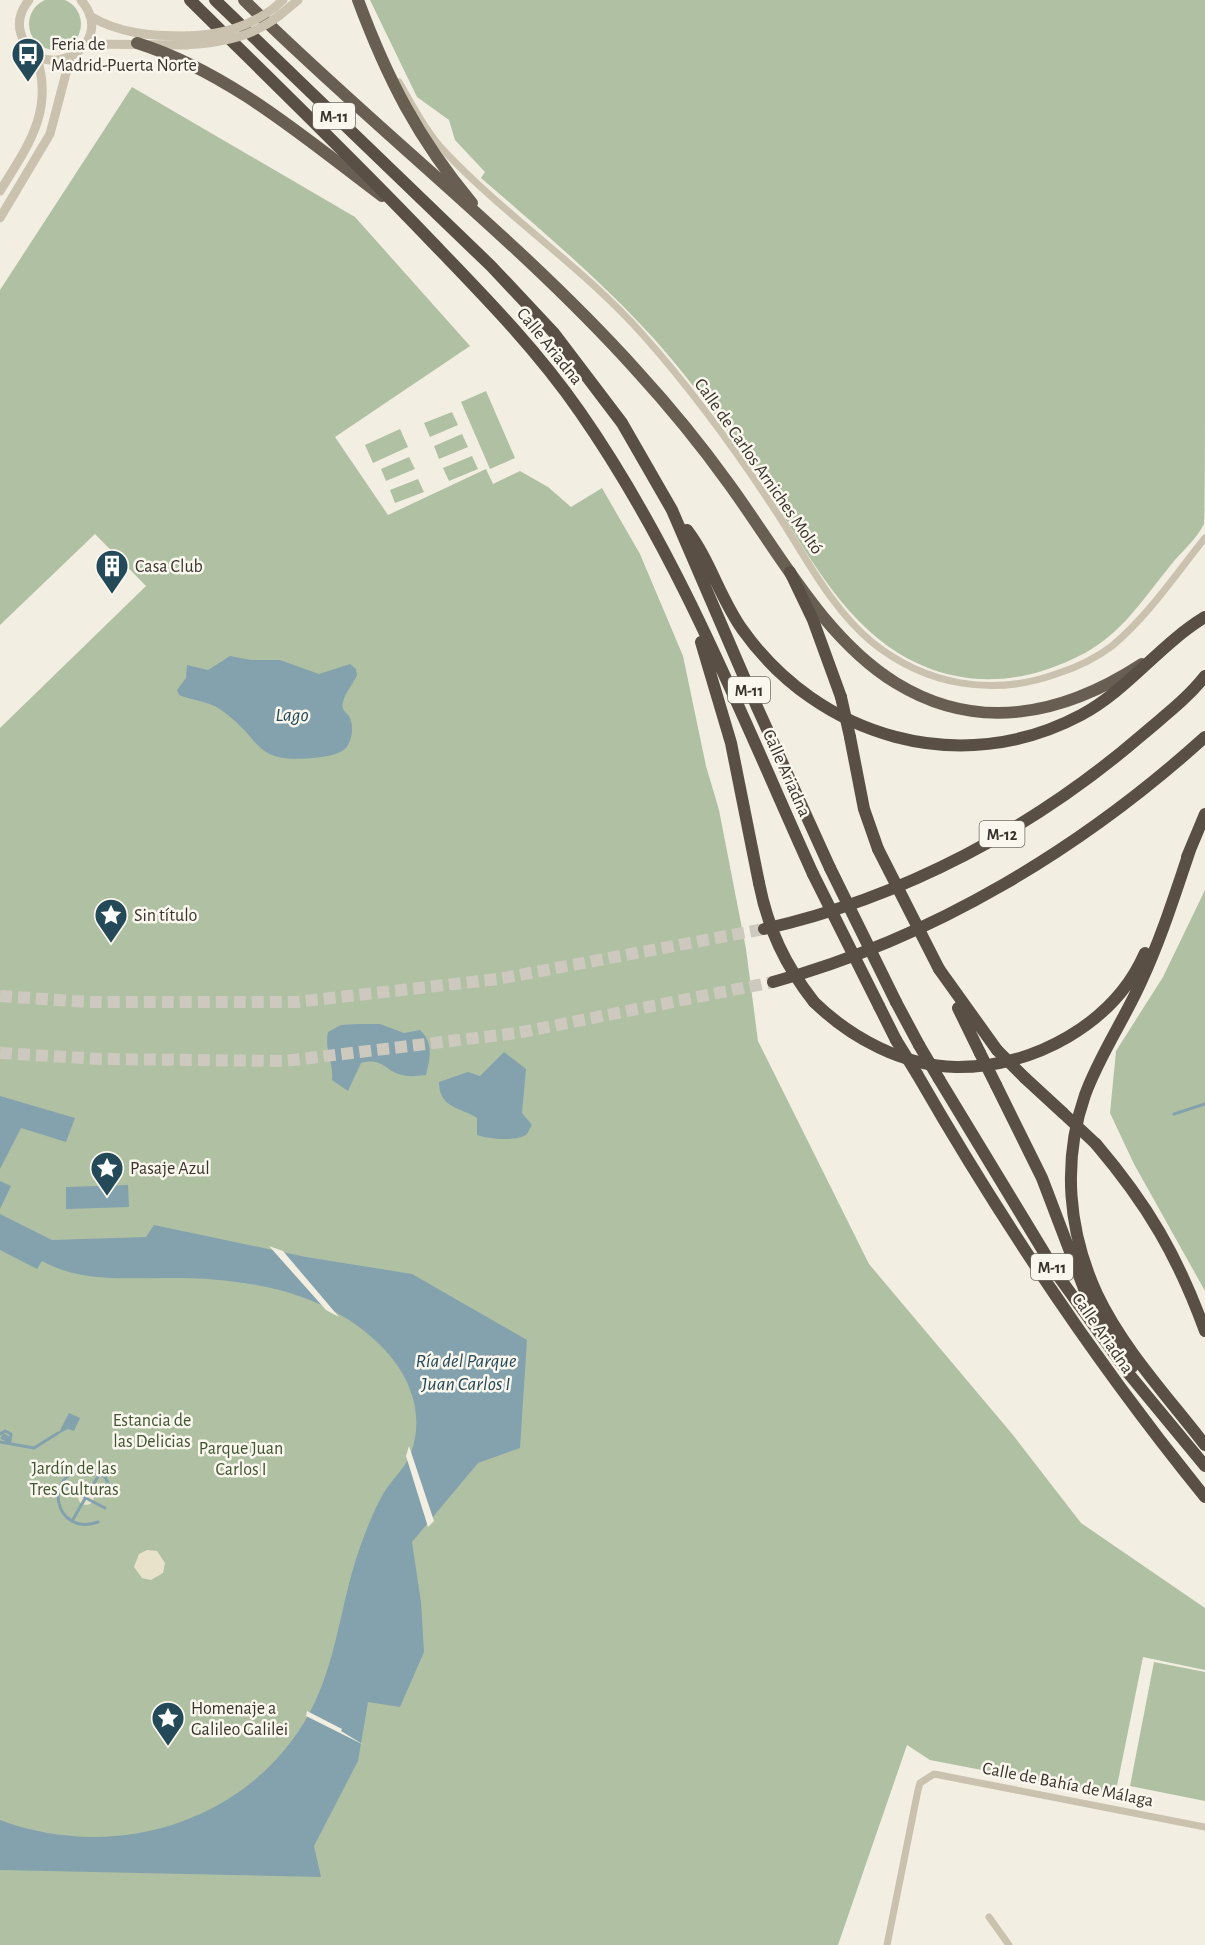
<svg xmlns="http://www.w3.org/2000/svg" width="1205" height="1945" viewBox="0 0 1205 1945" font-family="'Alegreya Sans',sans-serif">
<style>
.green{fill:#b0c0a3}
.plaza{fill:#e8e2cb}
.water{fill:#83a2ad}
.pier{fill:#f2eee2}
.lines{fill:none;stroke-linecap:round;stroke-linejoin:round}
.stream{stroke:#83a2ad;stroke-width:3}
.motorway-tunnel{stroke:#cdc9be;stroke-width:12;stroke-dasharray:12 6;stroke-linecap:butt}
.minor{stroke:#cac1ae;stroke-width:7}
.tertiary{stroke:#cac1ae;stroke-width:9}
.trunk{stroke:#695e52;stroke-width:12}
.motorway{stroke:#594f44;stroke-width:12}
.tertiary-bridge{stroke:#cac1ae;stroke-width:9}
.motorway-bridge{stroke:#594f44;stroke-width:12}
.labels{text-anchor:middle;stroke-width:5;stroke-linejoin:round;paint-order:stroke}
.shield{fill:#faf7ee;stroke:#736e66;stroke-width:1.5}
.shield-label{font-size:16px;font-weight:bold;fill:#39332c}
.poi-label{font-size:18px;fill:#39332c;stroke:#faf7ee;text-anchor:start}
.street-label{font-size:18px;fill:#39332c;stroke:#faf7ee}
.park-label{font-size:18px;fill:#405532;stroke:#faf7ee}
.water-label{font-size:20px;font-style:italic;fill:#244958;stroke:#faf7ee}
</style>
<rect width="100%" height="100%" fill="#f2eee2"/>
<path class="green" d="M29 24a26 26 0 1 1 52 0a26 26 0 1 1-52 0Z
M370 0H1205C1205 139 1205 278 1205 417 1205 435 1205 513 1204 524 1197 539 1180 553 1170 566 1127 620 1111 649 1042 671 977 691 914 674 865 627 815 580 778 500 737 444 711 409 685 374 656 341 603 282 541 230 481 178L485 172 455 140 449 120 417 97Z
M132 87 355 217 470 346 335 437 388 515 486 469 493 484 520 471 548 487 571 507 602 488 640 554 683 656 706 766 719 810 746 949 758 1041 869 1264 1013 1435 1081 1523 1205 1608V1670L1143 1657 1115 1796 930 1760 907 1745 838 1945H0V728L146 586 95 534 0 625V290Z
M486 391 515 458 490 469 461 402Z
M452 412 458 425 430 437 424 423Z
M400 429 408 447 373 463 365 445Z
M462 434 468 447 439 459 434 446Z
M472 456 478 469 449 481 443 468Z
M409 457 415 469 386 481 381 469Z
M418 479 424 492 395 503 390 490Z
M1205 890V1291L1134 1164 1110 1113 1116 1051 1163 977Z
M1154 1662 1205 1672V1801L1130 1786Z"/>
<path class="plaza" d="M78 1497a8 8 0 1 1 16 0a8 8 0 1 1-16 0Z
M147 1550 157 1551 165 1563 163 1573 151 1580 142 1578 134 1567 139 1554Z"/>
<path class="water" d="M230 656 251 660H280L319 674 350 664 356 669 357 675C353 685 340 698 343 709 344 712 347 713 349 716 353 723 353 735 349 743 345 753 333 755 322 757 248 766 268 741 218 708 207 701 191 700 179 695L177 690 186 678 187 665 208 670Z
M357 1024H380L404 1033 420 1030C434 1043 430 1058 426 1075 418 1076 410 1077 402 1075 384 1071 384 1057 361 1063L348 1091 332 1080C334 1063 324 1049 328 1032L341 1025Z
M504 1052 526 1069 522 1113 532 1125C531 1126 528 1133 527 1134 518 1142 487 1139 477 1135V1118C460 1107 439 1108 439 1082L468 1072 480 1076Z
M0 1096 75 1118 66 1142 21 1128 0 1169Z
M0 1181 11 1186 0 1209Z
M128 1185 129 1207 66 1209V1187Z
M0 1214 52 1240 146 1237 154 1225 306 1257 412 1274 527 1340 520 1448 478 1463 412 1542 421 1602 424 1652 400 1707 368 1702 358 1761 314 1846 321 1877 0 1870V1820C114 1863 250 1823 310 1712 336 1663 340 1608 357 1556 364 1535 372 1514 383 1494 391 1480 405 1469 411 1453 426 1411 408 1371 377 1342 320 1288 237 1277 162 1278 119 1278 81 1282 42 1261L37 1269 0 1250Z
M69 1413 80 1418 74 1431 68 1429 58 1434Z"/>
<path class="pier" d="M269 1246 283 1251 339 1317 326 1310Z
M409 1446 434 1521 428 1527 406 1456Z
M307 1711 342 1729 341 1731 364 1745 306 1716Z"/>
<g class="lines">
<path class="stream" d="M1174 1114 1205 1104
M0 1434 5 1431 11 1434 10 1442 2 1438 4 1435 9 1438H6
M0 1442 34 1448 58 1433
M61 1485 105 1508
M72 1521 100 1473
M98 1522C55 1538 40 1472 88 1469L105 1477 113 1493"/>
<path class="motorway-tunnel" d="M0 996 88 1002H296L498 979 764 929
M0 1053 100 1059 285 1061 517 1033 773 982"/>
<path class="minor" d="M399 82C413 106 426 132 446 153 508 218 584 268 644 336 692 390 735 449 775 510 804 554 831 609 873 643 926 685 992 697 1056 674 1075 668 1095 659 1112 646 1148 616 1176 574 1205 538
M989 1917 1009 1945
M887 1945 918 1790 920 1783 934 1774 1205 1827"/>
<path class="tertiary" d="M29 0C21 10 17 22 21 34 37 89 121 47 81 0
M274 8 283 0
M280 15 298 0
M90 16C120 34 152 36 186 36
M85 44 186 45
M0 191C28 146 55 110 36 55
M0 218 50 134 70 58"/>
<path class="trunk" d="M244 0C371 126 518 239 637 371 670 407 701 445 729 484 778 551 824 639 896 683 979 734 1065 714 1142 664
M358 0C387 78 418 139 472 203
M137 43C229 72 306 139 382 196"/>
<path class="motorway" d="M190 0C271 80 354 160 433 243 485 297 537 350 580 412 679 554 742 717 813 874
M215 0 491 266 553 332 622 423 672 510 757 707 830 868
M687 530C710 560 720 598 742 629 819 738 961 779 1081 715 1128 690 1159 645 1205 617
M790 572 813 620 841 697
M701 642 731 743 759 883
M850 737 864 809 878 849
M1190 850C1175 894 1161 939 1141 982 1124 1020 1099 1056 1085 1095 1062 1161 1068 1231 1097 1294 1123 1349 1168 1397 1205 1445
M1187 857 1205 814
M764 929C903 898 1034 828 1142 735 1164 716 1187 699 1205 676
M939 969 997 1050
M773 982C934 938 1082 848 1205 737
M814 1002C851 1038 903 1066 956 1067 1033 1068 1114 1024 1145 953
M896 1002 919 1045
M879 1006 896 1040
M958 1008 980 1053
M917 1074C1002 1222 1097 1364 1205 1497
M1025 1078 1063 1113
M939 1079 1059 1277 1129 1374 1205 1466
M996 1085 1042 1178 1085 1291 1132 1367
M1096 1144C1148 1205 1178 1257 1205 1331"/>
<path class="tertiary-bridge" d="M186 36C220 35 247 28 274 8
M186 45C222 43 252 37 280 15"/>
<path class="motorway-bridge" d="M841 697 850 737
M878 849 939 969
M830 868 896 1002
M813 874 879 1006
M759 883C768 929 785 965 814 1002
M896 1040 917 1074
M919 1045 939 1079
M997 1050 1025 1078
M980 1053 996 1085
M1063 1113 1096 1144"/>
</g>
<defs>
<g id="bus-pin" transform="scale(1.725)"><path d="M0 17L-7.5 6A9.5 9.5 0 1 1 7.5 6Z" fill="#244958" stroke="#faf7ee"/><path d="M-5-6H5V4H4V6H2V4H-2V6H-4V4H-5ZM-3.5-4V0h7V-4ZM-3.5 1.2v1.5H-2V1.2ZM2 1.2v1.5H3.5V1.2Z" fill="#fff"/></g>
<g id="building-pin" transform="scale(1.725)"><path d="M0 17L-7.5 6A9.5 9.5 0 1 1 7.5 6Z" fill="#244958" stroke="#faf7ee"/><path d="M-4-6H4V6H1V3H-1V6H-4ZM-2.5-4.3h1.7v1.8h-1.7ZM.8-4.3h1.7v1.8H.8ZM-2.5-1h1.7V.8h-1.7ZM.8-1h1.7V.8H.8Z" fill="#fff"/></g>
<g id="sight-pin" transform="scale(1.725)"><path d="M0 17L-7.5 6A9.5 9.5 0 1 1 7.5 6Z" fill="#244958" stroke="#faf7ee"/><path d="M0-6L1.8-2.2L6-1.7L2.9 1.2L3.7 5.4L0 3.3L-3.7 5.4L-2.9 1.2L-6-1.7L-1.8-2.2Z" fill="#fff"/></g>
</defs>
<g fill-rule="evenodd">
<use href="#bus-pin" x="28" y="54"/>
<use href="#building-pin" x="112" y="566"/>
<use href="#sight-pin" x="111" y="915"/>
<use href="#sight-pin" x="107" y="1168"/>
<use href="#sight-pin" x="168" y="1718"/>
</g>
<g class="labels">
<g class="shield">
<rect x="313" y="103" width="42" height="26" rx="4.5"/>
<rect x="728" y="677" width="42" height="26" rx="4.5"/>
<rect x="979.5" y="821" width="45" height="26" rx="4.5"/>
<rect x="1031" y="1254" width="42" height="26" rx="4.5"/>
</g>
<g class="shield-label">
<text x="334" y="122">M-11</text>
<text x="749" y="696">M-11</text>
<text x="1002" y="840">M-12</text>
<text x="1052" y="1273">M-11</text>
</g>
<g class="poi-label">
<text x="51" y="50">Feria de<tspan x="51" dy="21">Madrid-Puerta Norte</tspan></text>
<text x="135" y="572">Casa Club</text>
<text x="134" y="921">Sin título</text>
<text x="130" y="1174">Pasaje Azul</text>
<text x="191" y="1714">Homenaje a<tspan x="191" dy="21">Galileo Galilei</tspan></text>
</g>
<g class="street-label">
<text transform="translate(550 346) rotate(51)" y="6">Calle Ariadna</text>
<text transform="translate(759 466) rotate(55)" y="6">Calle de Carlos Arniches Moltó</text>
<text transform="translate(787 773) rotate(66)" y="6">Calle Ariadna</text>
<text transform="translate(1103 1333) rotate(55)" y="6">Calle Ariadna</text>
<text transform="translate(1068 1784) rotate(11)" y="6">Calle de Bahía de Málaga</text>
</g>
<g class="park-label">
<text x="152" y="1426">Estancia de<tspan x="152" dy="21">las Delicias</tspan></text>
<text x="241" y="1454">Parque Juan<tspan x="241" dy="21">Carlos I</tspan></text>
<text x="74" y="1474">Jardín de las<tspan x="74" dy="21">Tres Culturas</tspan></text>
</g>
<g class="water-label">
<text x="292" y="721">Lago</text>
<text x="466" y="1367">Ría del Parque<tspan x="466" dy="23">Juan Carlos I</tspan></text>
</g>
</g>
</svg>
